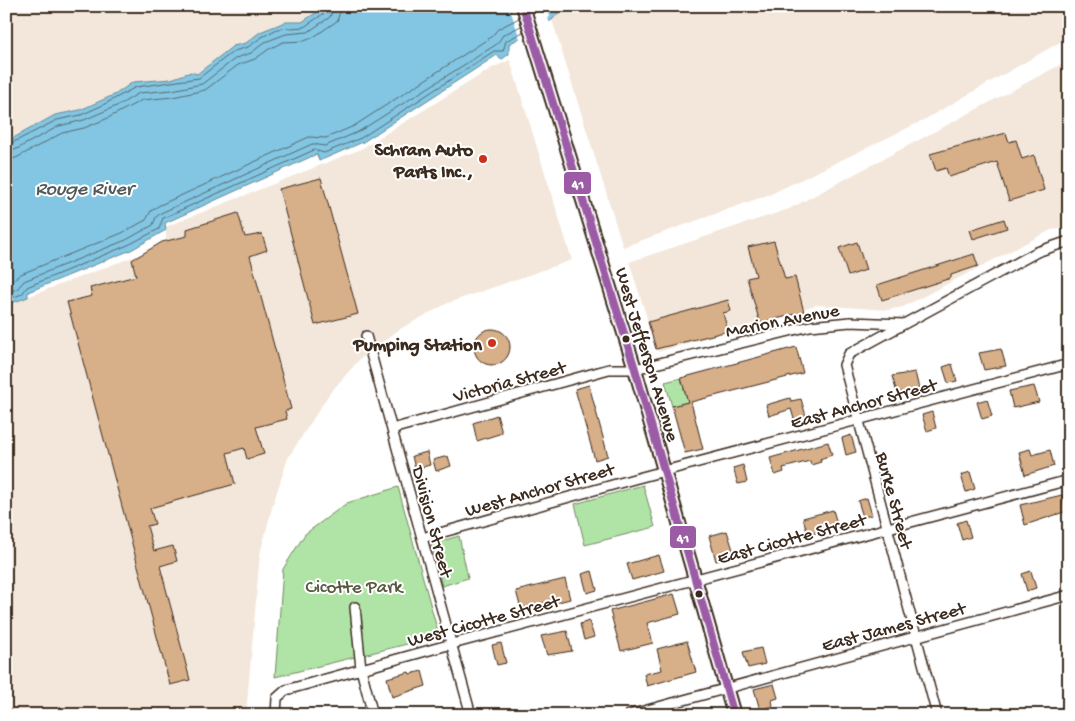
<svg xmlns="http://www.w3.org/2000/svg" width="1075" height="721" viewBox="0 0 1075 721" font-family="'Gochi Hand',sans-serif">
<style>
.built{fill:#f3e7db}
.green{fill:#afe4a6;stroke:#758762}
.water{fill:#82c6e3;stroke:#668894}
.pier{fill:#fff}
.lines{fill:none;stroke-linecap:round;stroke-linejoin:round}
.shore{stroke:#57686d;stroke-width:1}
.building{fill:#d7af88;stroke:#3b2a1e}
.minor-casing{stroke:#3b2a1e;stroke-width:12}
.secondary-casing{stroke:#3b2a1e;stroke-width:16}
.minor{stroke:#fff;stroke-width:9}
.secondary{stroke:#fff;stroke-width:12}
.bus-1-casing{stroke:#fff;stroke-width:11}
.bus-1{stroke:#9b5ba5;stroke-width:8}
.poi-dot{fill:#c8321e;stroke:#fff;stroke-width:2}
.bus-dot{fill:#3b2a1e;stroke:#fff;stroke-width:2}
.labels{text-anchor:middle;stroke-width:4;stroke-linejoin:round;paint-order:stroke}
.poi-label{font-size:19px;font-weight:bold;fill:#3b2a1e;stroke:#fff;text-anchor:end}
.street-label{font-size:19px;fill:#3b2a1e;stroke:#fff}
.park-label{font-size:19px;fill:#585840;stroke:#fff}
.water-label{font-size:20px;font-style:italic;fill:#505959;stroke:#fff}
.line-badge{stroke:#fff;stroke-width:2}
.badge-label{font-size:14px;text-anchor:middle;font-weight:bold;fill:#fff}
</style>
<rect width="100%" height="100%" fill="#fff"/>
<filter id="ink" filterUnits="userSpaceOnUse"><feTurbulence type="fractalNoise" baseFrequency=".02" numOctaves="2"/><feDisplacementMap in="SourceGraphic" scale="10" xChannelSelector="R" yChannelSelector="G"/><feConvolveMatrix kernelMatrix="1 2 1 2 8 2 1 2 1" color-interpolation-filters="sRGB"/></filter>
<g filter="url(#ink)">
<path class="built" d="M6 6H326L302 22 275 25 246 43 233 46 196 74 191 72 171 79 133 82 116 94 80 110 55 115 6 142Z
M566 6H1069V37L920 122 771 194 623 247 552 20Z
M510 60 572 260 448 303 400 329 359 360 329 394 288 458 273 504 260 554 246 715H8L6 712V305L167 244 165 227 361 149 492 68Z
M1069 60V227L1051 230 903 307 887 310 816 305 658 352 629 262 789 209Z"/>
<path class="green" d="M681 378 688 402 672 406 665 382Z
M643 485 655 527 585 545 575 504Z
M398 487 439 636 275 677 283 569 305 534 347 503Z
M459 536 468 578 442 586 431 544Z"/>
<path class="water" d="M326 6H565L552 20 509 44V54L501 60 497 55 363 142 319 161 317 154 165 223 166 230 131 250 28 292V297L6 305V142L55 115 80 110 116 94 133 82 171 79 191 72 197 74 233 46 246 43 260 32 285 22H302Z"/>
<path class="pier" d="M509 6H547L550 17 548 18 550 24 544 25 545 27 521 42Z"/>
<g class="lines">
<path class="shore" d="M6 146 57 120 81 115 101 106 136 87 199 78 234 51 248 47 262 37 277 29 304 27 326 12 328 6
M6 153 13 151 59 126 84 120 121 104 139 93 172 90 202 84 236 58 251 53 265 42 286 34 308 32 330 17 334 6
M6 160 16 158 62 133 84 128 106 119 142 100 173 97 205 90 238 65 255 59 269 49 283 42 304 41 312 38 337 21 342 6
M6 285 21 274 122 233 146 220 151 211 158 206 309 137 326 138 354 126 491 37 498 29 519 18
M6 293 17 289 24 281 126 240 153 225 156 217 161 213 312 144 325 146 358 132 497 44 503 35 521 26
M6 300 22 294 27 287 128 245 159 229 163 218 314 150 324 153 361 138 494 51H503L506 41 523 32"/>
</g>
<path class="building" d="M1006 133 1009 142 1016 140 1022 159 1034 155 1044 190 1009 201 997 162 949 177 946 168 936 171 930 154Z
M321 178 358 314 315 325 279 189Z
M238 213 245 237 262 234 267 250 250 256 291 409 285 411 287 419 256 427 264 454 247 459 244 448 227 453 235 484 150 508 155 524 147 526 154 551 173 546 177 561 160 566 190 680 170 685 67 302 92 296 90 288 136 276 132 260 162 242 187 236V229Z
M1004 219 1007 228 973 239 970 230Z
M774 241 785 279 795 277 804 312 760 323 747 278 756 276 748 247Z
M857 242 866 270 848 276 839 248Z
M974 254 978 266 951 275V278L882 300 877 285Z
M728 300 731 311 723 313 728 331 656 349 648 322Z
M474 347a18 18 0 1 1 36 0a18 18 0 1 1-36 0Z
M796 347 803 373 691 402 703 449 685 453 672 406 688 402 681 378Z
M1001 349 1006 366 984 370 979 353Z
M952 364 957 381 948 383 943 367Z
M915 372 919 389 897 393 892 376Z
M589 385 608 456 595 460 575 389Z
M1034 386 1039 402 1013 408 1009 391Z
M790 398 791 401 801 399 806 416 794 419 791 409 769 416 766 405Z
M987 399 992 416 982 419 977 402Z
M932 412 936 428 927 431 922 415Z
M497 415 502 433 477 441 473 423Z
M851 435 856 452 846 455 842 438Z
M828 442 832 455 820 459 821 462 811 465 810 461 783 468 784 472 775 475 770 458Z
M1030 449 1032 455 1050 450 1054 466 1025 475 1019 452Z
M427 452 430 465 415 469 412 456Z
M448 456 451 466 436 471 433 460Z
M743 465 747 482 738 484 733 468Z
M970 472 975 489 966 492 961 475Z
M1062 495 1067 511 1025 525 1020 505Z
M867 498 872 515 863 517 858 501Z
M833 510 838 527 808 535 803 518Z
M966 520 971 537 962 540 957 523Z
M727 531 735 556 716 561 709 536Z
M659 555 664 571 632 580 627 564Z
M592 571 597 590 587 593 582 574Z
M1031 571 1036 588 1027 591 1022 574Z
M565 579 570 599 547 605V602L521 609 516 591Z
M674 594 680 614 647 623 653 643 621 651 610 611Z
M589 621 594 637 584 640 580 624Z
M567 631 572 651 547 655 541 636Z
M687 641 696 672 647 686 644 674 662 670 657 649Z
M501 643 506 663 497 665 492 645Z
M761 648 765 664 748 668 743 652Z
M422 671 426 686 392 697 387 678 409 672 410 674Z
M774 684 778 698 772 700 773 706 760 710 754 689Z"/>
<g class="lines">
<g class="minor-casing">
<path id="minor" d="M904 324 849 354 844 365 937 715
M366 336 471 715
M392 429 609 369H635L810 326 850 322 904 324 1037 252 1069 241
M422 538 634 479 1069 364
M355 607 361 669 373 715
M276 715 277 698 286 690 437 648 1069 480
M629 715 1069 595
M1054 715 1069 711"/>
</g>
<g class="secondary-casing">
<path id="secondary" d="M523 6 635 369 734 715"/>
</g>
<use href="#minor" class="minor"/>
<use href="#secondary" class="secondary"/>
<g class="bus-1-casing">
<path id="bus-1" d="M523 6 635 369 734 715"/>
</g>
<use href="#bus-1" class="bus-1"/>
</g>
</g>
<g class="poi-dot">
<circle cx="483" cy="159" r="5"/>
<circle cx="492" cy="343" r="5"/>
</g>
<g class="bus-dot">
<circle cx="626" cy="339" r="4.5"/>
<circle cx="699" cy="594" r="4.5"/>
</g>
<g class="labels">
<g class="poi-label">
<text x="473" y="155">Schram Auto<tspan x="473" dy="22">Parts Inc.,</tspan></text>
<text x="482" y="350">Pumping Station</text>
</g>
<g class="street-label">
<text transform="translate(782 319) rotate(-11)" y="7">Marion Avenue</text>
<text transform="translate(649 354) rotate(73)" y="7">West Jefferson Avenue</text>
<text transform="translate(509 380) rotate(-15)" y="7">Victoria Street</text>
<text transform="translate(863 402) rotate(-15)" y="7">East Anchor Street</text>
<text transform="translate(539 488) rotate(-16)" y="7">West Anchor Street</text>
<text transform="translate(896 500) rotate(75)" y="7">Burke Street</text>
<text transform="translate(434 521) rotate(75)" y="7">Division Street</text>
<text transform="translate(791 537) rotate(-15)" y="7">East Cicotte Street</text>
<text transform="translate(483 619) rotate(-15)" y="7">West Cicotte Street</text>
<text transform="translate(893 625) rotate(-15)" y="7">East James Street</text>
</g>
<g class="park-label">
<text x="354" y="592">Cicotte Park</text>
</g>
<g class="water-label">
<text x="84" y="194">Rouge River</text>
</g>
</g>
<g class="line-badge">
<rect x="563" y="171" width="29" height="24" rx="5" fill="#9b5ba5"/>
<rect x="669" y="525" width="28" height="24" rx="5" fill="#9b5ba5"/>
</g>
<g class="badge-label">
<text x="578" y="188">41</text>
<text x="683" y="542">41</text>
</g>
<rect width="1075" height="721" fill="none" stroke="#fff" stroke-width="25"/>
<rect x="12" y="12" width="1050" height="696" fill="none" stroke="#3b2a1e" stroke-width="2" filter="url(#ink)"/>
</svg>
